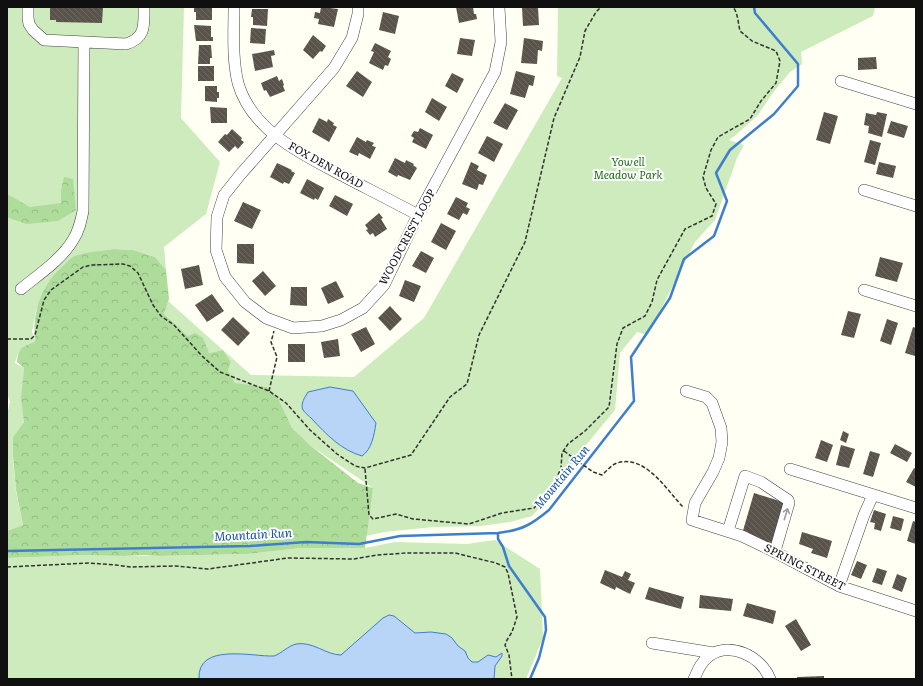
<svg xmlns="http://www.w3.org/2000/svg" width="923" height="686" viewBox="0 0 923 686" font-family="Literata,serif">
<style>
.green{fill:#cdebbc}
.forest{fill:url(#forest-crowns)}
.water{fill:#b8d5f7;stroke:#3e7ecf}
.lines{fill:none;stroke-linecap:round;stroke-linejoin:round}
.stream{stroke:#3e7ecf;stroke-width:2.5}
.building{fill:url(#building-back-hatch)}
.minor-casing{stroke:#434343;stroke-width:12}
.path{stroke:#323232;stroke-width:1.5;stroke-dasharray:4 2;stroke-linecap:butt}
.minor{stroke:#fff;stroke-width:11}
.oneway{stroke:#9f9f9f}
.labels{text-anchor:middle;stroke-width:4;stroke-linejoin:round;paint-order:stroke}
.park-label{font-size:11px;font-style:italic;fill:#226a1e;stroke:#fff}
.street-label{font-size:11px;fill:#101010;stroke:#fff}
.water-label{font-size:12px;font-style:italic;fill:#1650a5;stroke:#fff}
</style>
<defs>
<pattern id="forest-crowns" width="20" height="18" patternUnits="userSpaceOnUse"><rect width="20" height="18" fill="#aedc9b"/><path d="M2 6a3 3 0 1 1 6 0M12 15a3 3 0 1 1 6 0" fill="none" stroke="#95bc84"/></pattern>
<pattern id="building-back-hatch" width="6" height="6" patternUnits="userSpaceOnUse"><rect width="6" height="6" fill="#59534c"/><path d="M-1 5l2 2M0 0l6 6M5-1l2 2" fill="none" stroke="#6c6761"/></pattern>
</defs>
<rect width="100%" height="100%" fill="#fffff4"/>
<path class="green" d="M7 7H184L181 118 220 162 206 214 164 247 166 270 155 257 133 250 114 249 74 257 36 310 32 332 35 341C22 347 19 349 15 363L24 368 22 393 24 422 13 437V460L16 492 23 525 7 531V415L10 402 7 393Z
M558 7H875L873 16 801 52 802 64 790 72 772 94 758 115 737 134 729 140 744 145 737 158 715 220 695 242 648 335 637 332 620 353 615 410 581 451 555 492 532 516 510 522 481 526 433 527 385 532 356 538 373 488 311 446 292 428 279 400 247 386 235 383 228 370 231 362 223 350 209 353 188 336 164 314 168 301 251 375 354 377 424 318 562 78 557 76Z
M495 540 540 569 543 638 526 679H7V558L86 555 159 556 247 554 301 548H365L395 542 467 544Z"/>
<path class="forest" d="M64 177 73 179 76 210 58 221 26 224 7 217V181H8L7 194 30 207 61 203V190Z
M114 249 133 250 155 257 166 270 169 299 164 314 188 336 195 333 203 338 209 353 223 350 231 362 228 370 235 383 267 387 279 400 292 428 311 446 358 483 373 488 365 548H301L247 554 159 556 142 555 124 556 86 555 7 558V531L23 525 16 490 13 456V437L24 422 21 398 24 368 17 362C19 346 22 348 35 341 32 313 41 285 63 266 66 263 70 258 75 256 86 252 102 251 114 249Z"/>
<path class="water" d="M330 387 353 391 376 423C374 435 372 449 362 456 341 450 326 434 312 419 309 416 305 413 303 410 300 404 305 397 308 392Z
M389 615 394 616 415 633 431 632 446 634 452 638 458 646 465 651 468 658 472 662H478L488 655 496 657 502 653V656L495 666 494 679H199C197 642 253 657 274 656 282 653 288 646 296 644 313 641 326 655 341 655L383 618Z"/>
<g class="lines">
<path class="stream" d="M498 533V539L503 547 509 566 545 617 546 630 539 658 530 679
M7 551 250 546 306 542 359 544 400 536 498 533C522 530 531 525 549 510L634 401 631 357 670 298 684 259 714 236 727 201 716 173 730 150 774 114 798 86V64L755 13 754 7"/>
</g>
<path class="building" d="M50 7H103L102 23 56 22V20H50Z
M194 7H212V20H196V12H194Z
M321 7 338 9 334 27 318 24 319 19 314 18 315 12 320 13Z
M456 7H473L474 14H476L477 19 459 23Z
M522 7H538L539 25 523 26Z
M252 9H268L267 26 253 25V17H251Z
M383 12 399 16 395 34 379 30Z
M194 25 211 26V37H213V41H196Z
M251 28 266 29 265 44 250 43Z
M313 35 326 46 322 52 320 51 313 59 303 50Z
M460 38 475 40 472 56 457 54Z
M524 38 543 41 542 51 538 50 537 64 521 63Z
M375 43 391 51 388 57 391 59 388 66 385 65 383 70 369 63 374 52 371 51Z
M199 45H211L212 58H210V64H198Z
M274 50 275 55 271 56 273 67 255 71 252 54Z
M876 57 877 69 858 70V58Z
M198 66H214V81H198Z
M357 71 372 82 363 97 346 86Z
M516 71 535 76 533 86 529 85 525 98 510 94Z
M452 73 464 79 457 93 445 86Z
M277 76 279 81 282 79 284 85 283 86 285 91 270 97 266 90 264 91 261 83Z
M205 86H217V92H219V98H217V102L205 101Z
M432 98 447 107 439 121 425 112Z
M505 103 518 110 507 130 493 123Z
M210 107 227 108V123H211Z
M824 112 838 116 830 144 816 140Z
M877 112 887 114 882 137 868 133 869 126 864 125 866 113 876 115Z
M319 118 327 122 328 119 334 123 333 125 337 127 329 142 312 132Z
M891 121 908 126 904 138 887 133Z
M420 128 433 135 426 149 412 142 414 138 411 136 414 131 418 132Z
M232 129 242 138 241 140 244 142 238 149 235 146 229 152 218 142 225 134 227 135Z
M487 136 503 144 494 162 478 153Z
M357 137 366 142 367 140 374 143 372 146 376 147 370 159 359 153 358 156 349 152Z
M870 140 881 143 875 165 864 162Z
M395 158 405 163 406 160 414 164 413 165 417 168 410 180 398 175 397 177 388 172Z
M471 162 479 166 477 170 487 175 483 185 479 184 477 190 462 184Z
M879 162 896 166 893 178 876 174Z
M277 163 292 170 291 171 295 173 289 184 284 182 283 184 270 177Z
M307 179 324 188 318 200 315 198 314 200 300 193Z
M335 195 353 204 347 216 329 206Z
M456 197 468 203 466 207 470 209 467 215 463 213 459 220 447 214Z
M243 202 261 210 252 229 234 221Z
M379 213 383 218 381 219 387 229 375 237 373 233 370 235 366 230 368 229 365 225Z
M441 223 456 231 446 250 431 242Z
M237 244H254V264L237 263Z
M421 251 434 258 426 273 412 266Z
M880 257 903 263 897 282 875 276Z
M199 265 203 285 185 289 181 269Z
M263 271 276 286 265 296 252 281Z
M405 280 421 286 414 302 399 296Z
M336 281 344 297 328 304 321 288Z
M291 287H307V306L290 305Z
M212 294 224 311 207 322 195 305Z
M390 306 402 319 390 331 378 318Z
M848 311 861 314 854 338 841 335Z
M233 317 250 333 238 346 221 330Z
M887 319 898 323 891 345 880 341Z
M366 327 375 344 361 352 351 334Z
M913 327 916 328 915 356 905 353Z
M338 339 340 356 324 358 321 342Z
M288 344H305V362H288Z
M843 431 849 434 846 443 840 440Z
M821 440 833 445 827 462 815 458Z
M895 444 912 453 907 462 890 453Z
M841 445 855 449 849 468 836 465Z
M870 451 880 454 873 477 863 474Z
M914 468 916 469V487L906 482Z
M754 493 786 503 773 544 742 534Z
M874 510 886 514 881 531 874 529 875 523 870 522Z
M893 516 904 519 901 531 890 528Z
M913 521 916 522V544L907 541Z
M802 532 832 541 827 558 811 553 813 549 799 544Z
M857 561 867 565 861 579 851 575Z
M877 568 887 571 882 585 872 582Z
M605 570 622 577 625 571 631 574 628 580 635 583 630 594 616 587 615 590 600 583Z
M897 574 907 578 902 592 892 588Z
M649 587 684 597 681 609 645 599Z
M700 595 733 599 731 611 699 608Z
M747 603 776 611 773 624 743 616Z
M796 619 811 645 801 651 785 626Z
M824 676V679H797V677Z"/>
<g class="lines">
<g class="minor-casing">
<path id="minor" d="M28 7V18L29 24 33 30 44 40 126 44C146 38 144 25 144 7
M234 7C234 32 232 58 238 83 252 132 304 155 345 177 370 190 394 202 418 215
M358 7V14L352 38 334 68 240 175 224 195 217 217 216 250 225 277 245 302 266 318 293 328 322 326 341 320 363 308 384 285 418 215 495 72 501 42 499 7
M841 81 916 104
M864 190 916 206
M21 289C38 275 61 260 73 240 79 231 81 221 83 211L84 42
M864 290 916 306
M686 391 706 397 712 403 721 428 722 442 719 458 713 472 695 503 692 520 742 536 771 550 839 586 916 611
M790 469 916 508
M728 531 745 476 761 482 788 500 789 503 775 551
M839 586 864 515 873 495
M652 643 714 653
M694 679C698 670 701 662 709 656 730 641 761 656 770 679"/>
</g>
<path class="path" d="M7 339H31L35 335 44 300 51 290 83 267 92 265 123 264 130 266 138 273 153 305 161 316 174 325 202 356 220 372 269 391 286 403 310 430 337 454 355 466 365 468 411 455 450 397 467 384 479 335 525 242 554 118 580 57 585 31 596 12 601 7
M269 391 277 357 271 342 274 331
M564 451 593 472 602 475C607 471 611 465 617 463 646 454 667 491 684 508
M365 469 369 515 373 519 396 514 413 519 469 524 502 513 534 508 552 489 561 468 562 453 568 444 585 431 609 407 617 344 623 328 645 316 652 302 657 280 685 229 712 216 716 204 706 188 703 177 711 150 718 137 750 119 761 101 776 83 780 61 776 51 752 41 740 31C738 23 738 13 733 7
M7 567 89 563 116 565 131 567 175 566 208 569 288 558 354 559 377 555 407 553H455L496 563 505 567 508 573 517 617 512 632 507 640 505 645 509 655 512 679"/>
<use href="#minor" class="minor"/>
</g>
<defs><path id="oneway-shaft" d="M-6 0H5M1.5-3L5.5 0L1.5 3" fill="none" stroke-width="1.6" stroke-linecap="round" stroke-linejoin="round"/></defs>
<use class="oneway" href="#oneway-shaft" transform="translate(786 514) rotate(-73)"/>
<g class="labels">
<g class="park-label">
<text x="628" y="166">Yowell<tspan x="628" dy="13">Meadow Park</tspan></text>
</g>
<g class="street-label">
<text transform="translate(326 165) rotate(29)" y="4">FOX DEN ROAD</text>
<text transform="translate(407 237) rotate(-62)" y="4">WOODCREST LOOP</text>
<text transform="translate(805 567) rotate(27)" y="4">SPRING STREET</text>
</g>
<g class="water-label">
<text transform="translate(562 477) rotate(-50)" y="4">Mountain Run</text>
<text transform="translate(253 535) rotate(-3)" y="4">Mountain Run</text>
</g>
</g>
<rect width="923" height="686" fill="none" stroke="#101010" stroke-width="16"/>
</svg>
